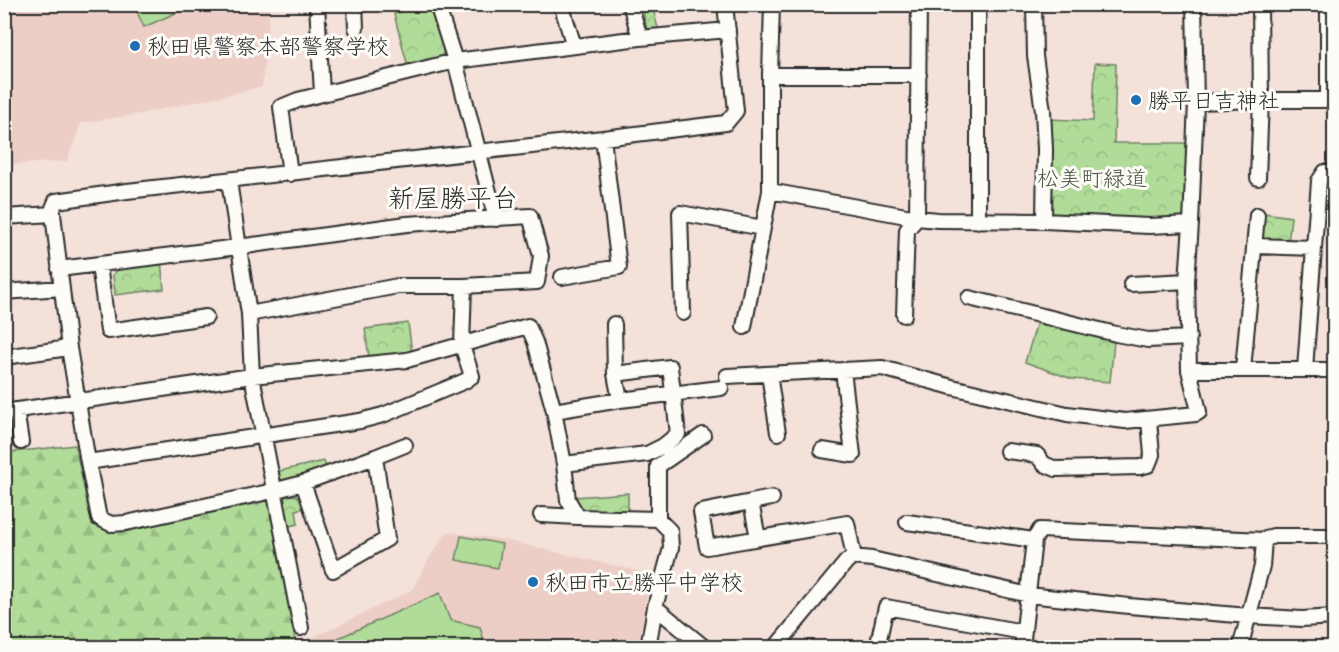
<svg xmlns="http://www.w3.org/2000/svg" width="1339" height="652" viewBox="0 0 1339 652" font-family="Itim,'Klee One',sans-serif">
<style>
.built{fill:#eccec6}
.forest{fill:url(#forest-firs);stroke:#6e8362;stroke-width:1.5}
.park{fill:url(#park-crowns);stroke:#6e8362;stroke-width:1.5}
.pitch{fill:#b1db99;stroke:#6e8362;stroke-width:1.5}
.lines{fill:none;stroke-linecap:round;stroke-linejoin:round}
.street-casing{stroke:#2b2b2b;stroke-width:18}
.street{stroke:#fdfcf7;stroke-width:14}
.poi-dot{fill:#1f6fb2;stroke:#fdfcf7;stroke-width:2}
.labels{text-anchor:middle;stroke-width:6;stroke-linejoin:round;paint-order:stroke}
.poi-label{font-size:22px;fill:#2b2b2b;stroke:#fdfcf7;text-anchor:start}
.park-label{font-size:22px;fill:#4c5746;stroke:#fdfcf7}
.quarter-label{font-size:26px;fill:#2b2b2b;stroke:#fdfcf7}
</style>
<defs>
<pattern id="forest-firs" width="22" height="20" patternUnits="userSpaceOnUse" patternTransform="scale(1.5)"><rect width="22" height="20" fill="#b1db99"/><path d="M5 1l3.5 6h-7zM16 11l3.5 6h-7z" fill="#98bc84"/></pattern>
<pattern id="park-crowns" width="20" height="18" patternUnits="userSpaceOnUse" patternTransform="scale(1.5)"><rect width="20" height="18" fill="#b1db99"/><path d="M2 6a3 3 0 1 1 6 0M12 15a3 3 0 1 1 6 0" fill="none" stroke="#98bc84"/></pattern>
</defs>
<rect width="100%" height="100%" fill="#f3e1da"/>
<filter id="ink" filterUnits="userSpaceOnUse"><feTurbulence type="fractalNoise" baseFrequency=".0167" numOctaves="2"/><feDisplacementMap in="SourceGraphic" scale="12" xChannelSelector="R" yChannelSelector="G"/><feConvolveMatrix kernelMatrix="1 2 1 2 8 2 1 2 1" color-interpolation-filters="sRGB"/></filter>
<g filter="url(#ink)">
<path class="built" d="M4 5H270L262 87 140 114 81 123 67 161 5 165Z
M447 532 499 539 651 574 638 647 300 648 302 643 412 590 430 557Z"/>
<path class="forest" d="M75 445 92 525 114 531 269 500 296 644 294 647H5L4 453Z"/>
<path class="park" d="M428 5H430L444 50 441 58 408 67 394 14Z
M653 9 659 32 648 35 643 11Z
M1095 63 1116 64 1114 143H1192L1188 221 1050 217 1049 119 1093 121Z
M1264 213 1291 217 1288 244 1267 242 1261 235Z
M161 261 164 289 115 295 113 275 120 266Z
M408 323 412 353 369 358 365 329Z
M1037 323 1114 341 1110 382 1072 379 1025 362Z
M324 461 327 470 286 484 276 481 275 472Z
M628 493V514C608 515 581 522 575 497Z
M293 495 303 498 306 507 296 510 298 524 289 526 283 499 287 496Z"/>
<path class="pitch" d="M134 5H194L144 27Z
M461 536 502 544 498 568 456 560Z
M440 593 450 620 480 627 483 637 481 647H318Z"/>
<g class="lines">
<g class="street-casing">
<path id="street" d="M317 4 322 94
M355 4 356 28
M437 4 455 61 496 219
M561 4 574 46
M630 4 640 38
M772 4 770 75V191L917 218 938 220 1044 221 1149 226 1191 224
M978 4V221
M1034 4 1035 56 1043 111 1045 149 1044 221
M1194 4 1196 102 1191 224 1187 281 1189 370H1334
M1328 4V100
M770 75H919
M1196 102 1261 100H1334
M290 174 281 107 298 100 455 61 640 38 728 30
M1258 178 1261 100 1260 4
M229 181 249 314 252 376 301 628
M4 217 53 214
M1254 246 1314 248 1319 181 1325 172 1334 173
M99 265 108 331 206 317
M59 269 238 247 407 224 530 216 541 256 537 282 464 286
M562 277 619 267 603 138
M1131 284 1187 281
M4 292 62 288
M969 298 1116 334 1148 340 1189 338
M683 313 680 213 763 228
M249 314 398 286H464L462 345 472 376 465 381 383 415 360 421 88 462 69 348 53 214V208L56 201 127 191 603 138 726 123 736 111 725 4
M904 315 907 230 917 218 919 4
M614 324 615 374
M744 327 770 191
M4 357 69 348
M1305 369 1314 248
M1243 370 1257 215
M769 374 778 433
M727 376 882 368 952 387 1067 414 1125 421 1196 414 1199 412 1198 407 1189 370
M620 400 721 388
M16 410 21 442
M554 411 620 400 615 374 670 367 678 434 663 446 647 454 564 464
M4 412 252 376 407 360 528 326 535 342 554 411 564 464 568 500 578 517 658 519 670 531 671 548 655 607 705 648
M822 450 853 455 843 370
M1007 451 1037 455 1044 464 1056 469 1140 467 1148 465 1152 455 1149 420
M375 457 405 445
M88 462 99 518 111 524 126 523 273 491 303 483 375 457 387 539 333 570 303 483
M751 502 772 498
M541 515 578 517
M658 519V466L703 435
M907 522 1034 540 1022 648
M758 538 751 502 701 512 707 547 847 523 854 557
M1034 540 1040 530 1264 540 1262 566 1240 648
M1264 540 1273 536H1332L1334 534
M648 648 655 607
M775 648 847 561 854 557 872 559 1029 595 1129 606 1249 616 1302 619 1334 617
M877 648 886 607 1023 632"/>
</g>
<use href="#street" class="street"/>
</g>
</g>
<g class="poi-dot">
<circle cx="135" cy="46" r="6"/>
<circle cx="1136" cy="100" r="6"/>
<circle cx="533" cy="582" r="6"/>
</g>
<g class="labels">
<g class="poi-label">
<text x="147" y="54">秋田県警察本部警察学校</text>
<text x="1148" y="108">勝平日吉神社</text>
<text x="545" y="590">秋田市立勝平中学校</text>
</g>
<g class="park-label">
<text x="1092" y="186">松美町緑道</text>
</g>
<g class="quarter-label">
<text x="453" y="207">新屋勝平台</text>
</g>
</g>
<rect width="1339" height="652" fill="none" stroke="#fdfcf7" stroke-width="24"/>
<rect x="12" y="12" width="1315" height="628" fill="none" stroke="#2b2b2b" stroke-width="2" filter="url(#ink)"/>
</svg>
